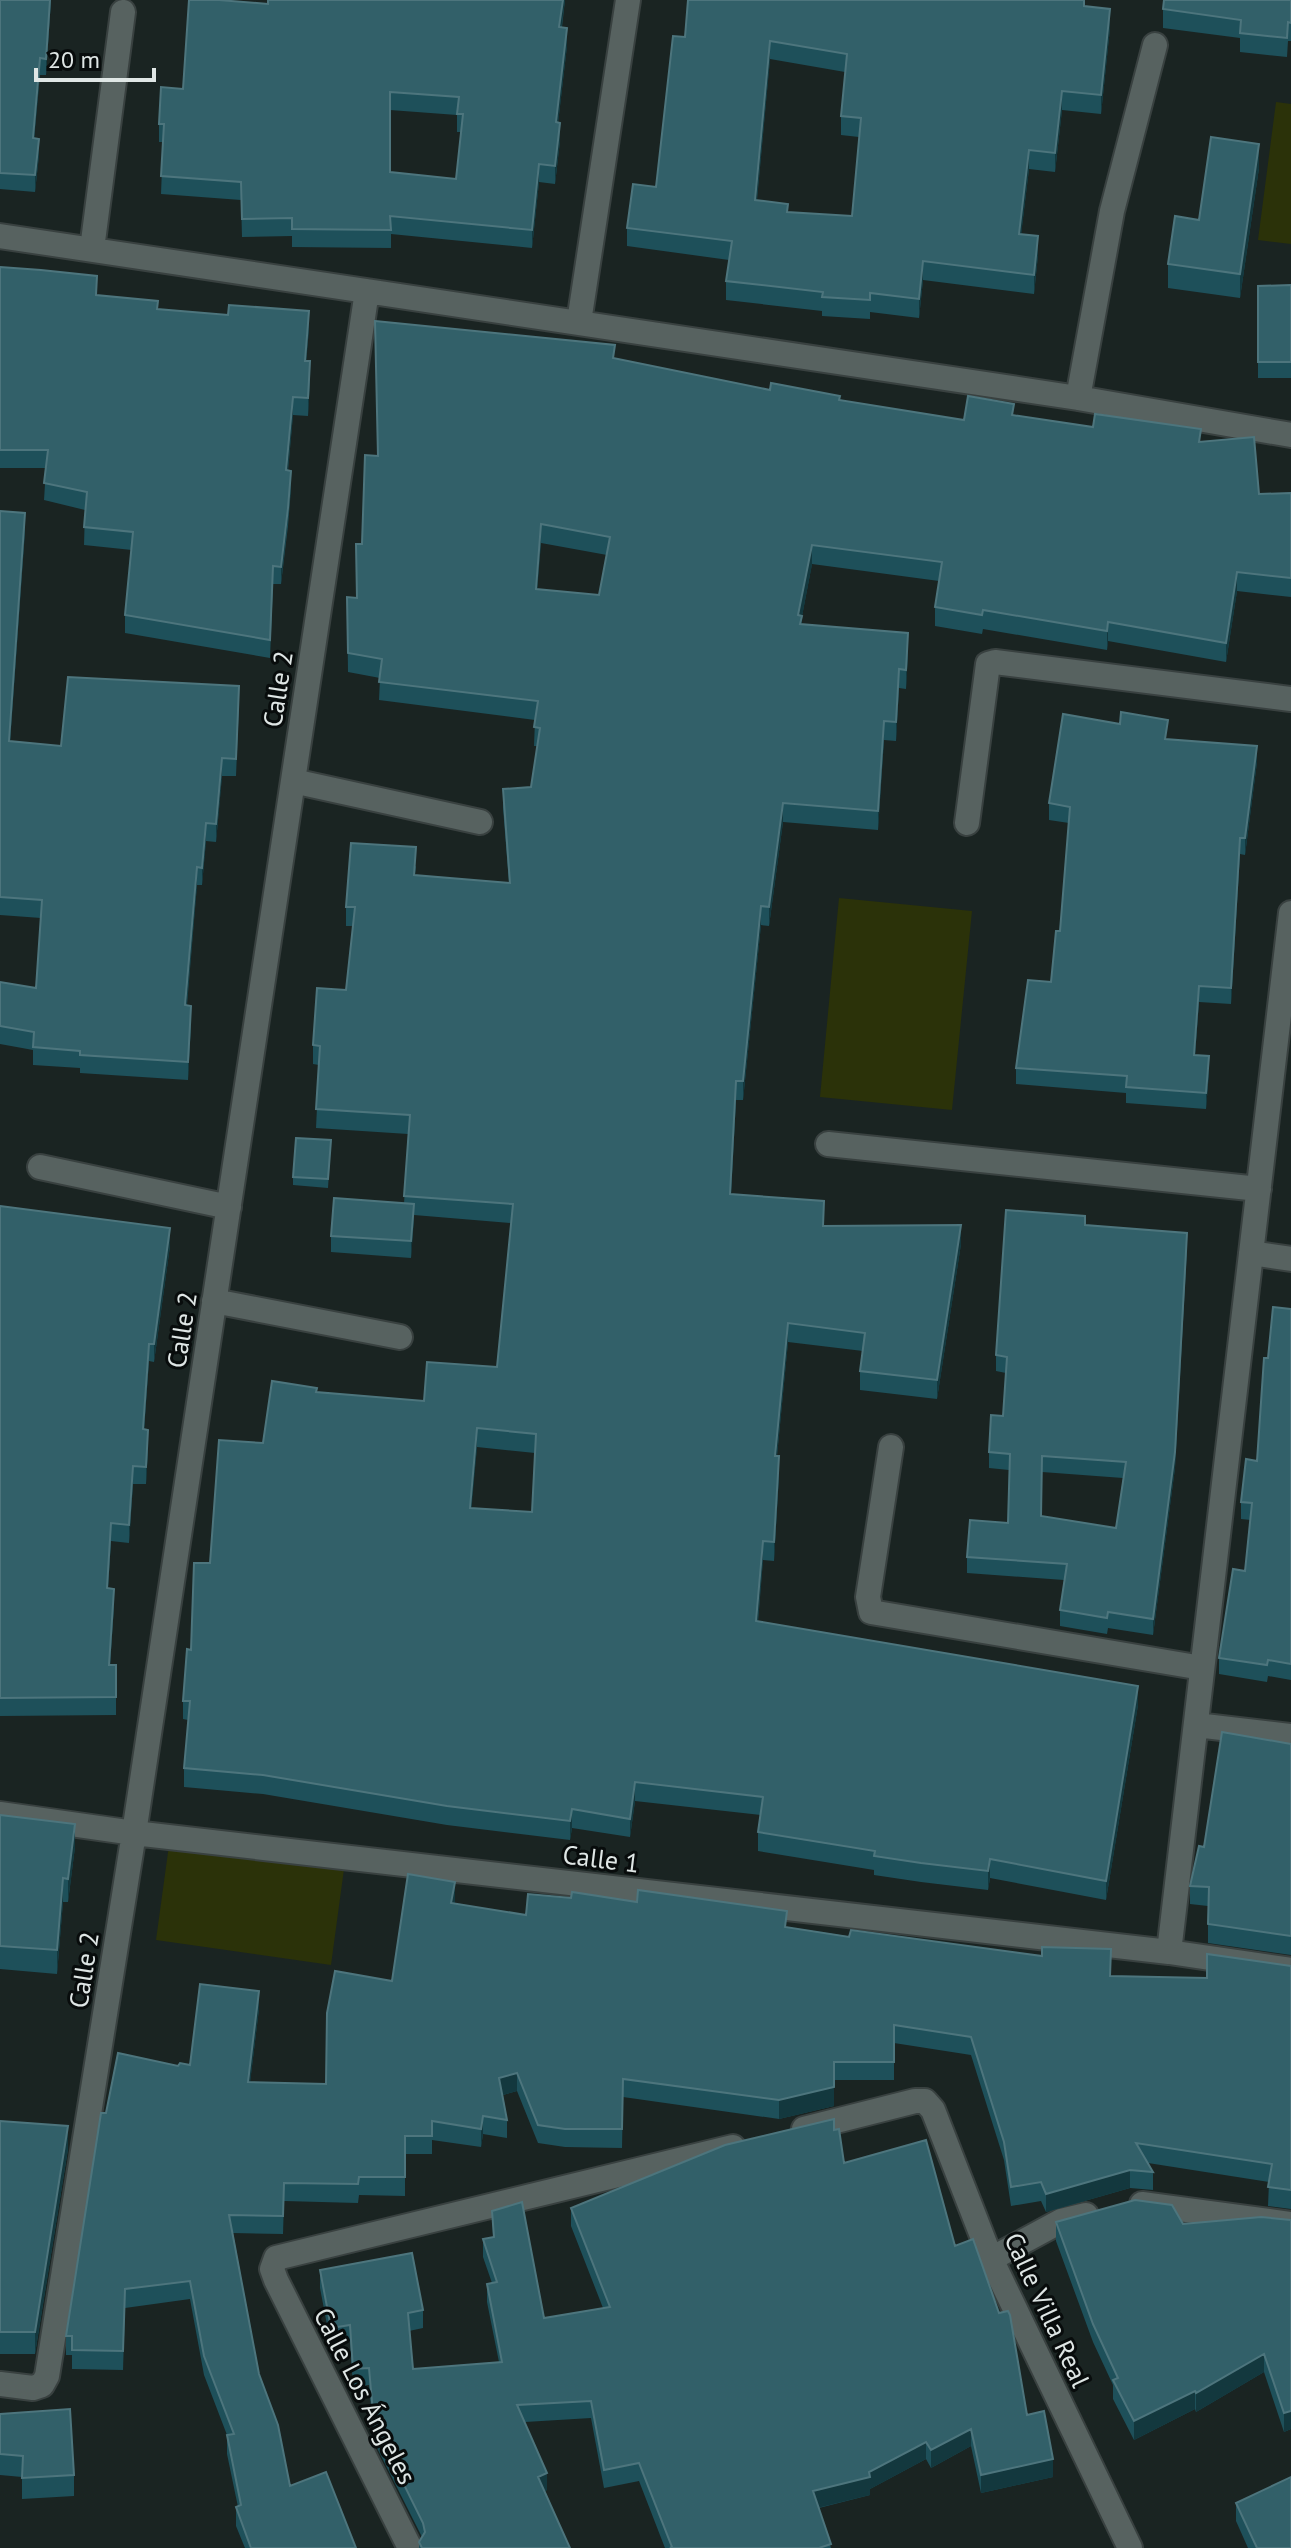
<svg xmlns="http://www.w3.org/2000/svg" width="1291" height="2548" viewBox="0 0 1291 2548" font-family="'PT Sans',sans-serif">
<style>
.garden{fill:#2b3209}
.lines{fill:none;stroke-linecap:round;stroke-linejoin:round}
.minor-casing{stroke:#394140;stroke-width:28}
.minor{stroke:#576260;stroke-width:24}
.wall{fill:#1e505a;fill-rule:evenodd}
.shaded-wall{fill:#13383e}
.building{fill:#326069;stroke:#4d757d;stroke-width:2;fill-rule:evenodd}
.labels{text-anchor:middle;stroke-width:6;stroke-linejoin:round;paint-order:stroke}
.street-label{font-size:26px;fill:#dfe6e5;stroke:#080c0c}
</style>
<rect width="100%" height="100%" fill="#1a2422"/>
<path class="garden" d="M1276 102 1291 104V244L1258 240Z
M839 898 972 911 952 1110 820 1097Z
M169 1845 344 1869 331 1965 156 1940Z"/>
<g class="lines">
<g class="minor-casing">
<path id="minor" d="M0 236 1078 398 1291 435
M92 249 123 12
M579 322 628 0
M1078 398 1112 211 1155 45
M293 781 480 822
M967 823 988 664 995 662 1291 699
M828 1144 1259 1189
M40 1167 229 1207
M1251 1253 1291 1259
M214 1301 400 1337
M891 1447 868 1597 871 1612 1202 1668
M1196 1725 1291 1736
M0 1814 134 1833 1169 1952 1291 1970
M1169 1952 1291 913
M804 2129 915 2101H925L933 2110 991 2259 1130 2548
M1142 2204 1291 2224
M991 2259 1061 2221 1086 2215
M0 2384 33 2388 42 2385 47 2376 134 1833 367 291
M410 2548 276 2280 272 2269 276 2258 733 2147"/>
</g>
<use href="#minor" class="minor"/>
</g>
<path class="wall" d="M0 0H51L46 75H40L34 138 39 155 35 192 0 189Z
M268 0H565L562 27 567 46 558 123 560 141 555 184 539 182 532 248 391 234V248L292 247V236L242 237 241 200 161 194 163 142H159V124L183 89 268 4ZM390 110 457 115V132H461L456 179 390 172Z
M1291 0V41H1288L1287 57 1240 52V38L1163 28V9Z
M1084 6 1110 28 1101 114 1062 110 1055 172 1029 169 1021 234 1038 255 1034 294 923 280 919 318 870 312V319L822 316V311L726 300V281L729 260 627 246V228L656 187 685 37ZM770 59 845 72 841 116V135L859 137 852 216 788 212 757 200Z
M1259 168 1240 298 1168 288V264L1199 220Z
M0 267 97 296 158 309 309 329 306 361 310 379 308 416 293 415 288 471 291 489 288 526 281 584H273L270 658 125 633V615L132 550 84 545 85 510 44 500 46 468H0Z
M1291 285V378H1258V286Z
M615 359 770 390 840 400 964 420 1014 415 1093 427 1201 442 1259 494 1291 493V597L1237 591 1226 662 1108 641 1107 650 983 629 982 634 935 626V607L939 581 812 564 802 616V624L908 652 906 689 899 688 896 741 884 740 878 830 783 822 769 926 761 925 743 1100H736L731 1194 824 1226 961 1244 937 1399 860 1390V1371L863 1351 788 1342 777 1456 779 1475 774 1561 763 1560 758 1622 1138 1705 1106 1900 990 1878 988 1890 921 1882 874 1875V1870L758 1851V1832L761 1815 635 1801 630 1837 572 1828 570 1840 447 1825 263 1794 184 1787V1768L188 1720 183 1719V1701L191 1650 210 1563 263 1443 317 1392 424 1401 497 1367 511 1223 414 1215 411 1258 331 1252V1236L404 1204 408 1134 316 1128 319 1065 313 1064V1045L346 990 353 926H346V907L416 866 415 875 509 883 503 808V789L531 787 537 746H534L535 720 379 700 380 678 348 672 347 597 356 598 362 544 378 456ZM541 543 607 555 599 595 537 589ZM477 1447 535 1453 532 1512 471 1508Z
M0 511 25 531 10 741 61 746 239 704 236 776H222L216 842 206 841 202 885H197L187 1005 191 1023 188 1080 80 1073V1068L33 1065V1050L0 1044V982L36 988 41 918 0 915Z
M1167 739 1257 762 1245 855 1240 854 1231 1004 1199 1002 1195 1055 1209 1072 1206 1109 1126 1103V1093L1016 1084V1068L1051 982 1060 931 1069 823 1049 820V803Z
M331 1140 328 1188 293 1185V1177Z
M0 1206 170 1246 154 1362 149 1361 144 1430 148 1448 146 1484H133L129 1543 111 1541 108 1588 114 1606 110 1665H116V1715L0 1716Z
M1085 1225 1187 1249 1175 1468 1153 1635 1108 1628 1107 1634 1060 1626V1610L1064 1580 967 1573V1557L1008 1523 1009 1470 989 1468V1452L1003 1416 1006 1373 996 1371V1355ZM1042 1472 1123 1478 1116 1528 1041 1516Z
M1291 1309V1680L1268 1676 1267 1682 1219 1674V1658L1245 1571 1251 1520 1241 1519V1502L1257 1461 1268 1358Z
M1291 1744V1955L1208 1943V1906L1190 1904V1886L1204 1847Z
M0 1815 75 1847 68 1902H63L57 1974 0 1969Z
M455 1900 454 1904 526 1915 787 1927 1110 1976 1207 1978 1291 1966V2209L1268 2206 1269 2182 1148 2163 1153 2172V2190L1130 2188 1046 2212 1041 2201 1011 2206 1004 2160 971 2055 894 2043V2080H834V2106L779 2119 623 2097 622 2148 565 2147 538 2143 517 2091 503 2095 507 2120V2138L483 2134 481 2147 432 2140V2154H405V2196L359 2195 358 2203 284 2201 283 2234 233 2233 259 2374 290 2486 356 2548H245L236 2526V2507H238L227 2454V2435L204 2375 190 2299 125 2308 123 2370 72 2369V2355H66V2336L106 2113 178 2066 190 2065 259 2009 250 2082 326 2084 392 1981Z
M0 2121 68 2149 35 2354H0Z
M834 2130 844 2163 955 2246 1053 2477 981 2493 971 2446 931 2468 926 2459 870 2489V2495L819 2508 831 2548H665L639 2481 604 2488 591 2418 525 2422 547 2490 545 2491 570 2548H419V2542L422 2537 374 2442 369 2385 353 2387 350 2342 331 2346 320 2288V2270L423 2310V2328L409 2331 413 2369 499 2362 487 2302V2284L492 2283 483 2257V2239L493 2237 492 2211 544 2318 603 2308 571 2226V2208Z
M1290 2220H1291V2429L1284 2432 1264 2372 1196 2412 1195 2409 1134 2440 1113 2399V2385L1093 2342 1056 2241V2222L1183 2224Z
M0 2414 74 2475V2496L22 2499V2477L0 2475Z
M1236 2503 1291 2548H1248L1236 2521Z"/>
<path class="shaded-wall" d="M50 0H51L46 75V59Z
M563 0H565L559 45V27Z
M1110 9V28L1101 114V95Z
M567 28V46L556 141V122Z
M770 41V59L755 218V200Z
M40 58V75L33 154V138Z
M1062 91V110L1055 172V153Z
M560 123V141L555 184V166Z
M39 139V155L35 192V175Z
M1259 144V168L1240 298V274Z
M1029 150V169L1019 253V234Z
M539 164V182L532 248V230Z
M1038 236V255L1034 294V275Z
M923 261V280L919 318V299Z
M309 311V329L305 378V361Z
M310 361V379L308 416V398Z
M293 397V415L286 488V470Z
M291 471V489L281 584V567Z
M25 513V531L9 759V741Z
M541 524V543L536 608V589Z
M812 545V564L801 622 802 616V635L798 615Z
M1237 572V591L1226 662V643Z
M1108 622V641L1107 650V631Z
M908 633V652L906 689V670Z
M899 669V688L896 741V722Z
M884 721V740L878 830V811Z
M1257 746V762L1245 855V838Z
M222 758V776L216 842V824Z
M783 803V822L769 926V907Z
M206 823V841L202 885V868Z
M1240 838V854L1231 1004V988Z
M197 867V885L185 1023V1005Z
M761 906V925L743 1100V1081Z
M1199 986V1002L1194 1071V1055Z
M191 1006V1023L188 1080V1062Z
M1209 1056V1072L1206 1109V1093Z
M736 1081V1100L730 1213V1194Z
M414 1204V1221L411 1258V1241Z
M961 1225V1244L937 1399V1380Z
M170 1228V1246L154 1362V1344Z
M1187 1233 1175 1468 1153 1635V1619Z
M788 1323V1342L775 1475V1456Z
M149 1344V1361L143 1447V1429Z
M477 1428V1447L470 1527V1508Z
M148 1430V1448L146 1484V1467Z
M779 1456V1475L774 1561V1542Z
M133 1466V1484L129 1543V1525Z
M111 1523V1541L107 1606V1588Z
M763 1541V1560L756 1640V1621Z
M114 1589V1606L109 1683V1665Z
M1138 1686V1705L1106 1900V1881Z
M635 1782V1801L630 1837V1819Z
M572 1809V1828L570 1840V1821Z
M75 1824V1847L68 1902V1879Z
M990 1859V1878L988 1890V1871Z
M63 1878V1902L57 1974V1950Z
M455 1882V1900L451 1922V1903Z
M259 1991V2009L248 2100V2082Z
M517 2073V2091L499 2096V2078Z
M834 2087V2106L779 2119V2100Z
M483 2116V2134L481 2147V2129Z
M68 2126V2149L35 2354V2332Z
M1130 2170V2188L1046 2212V2194Z
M1264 2354V2372L1196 2412V2393Z
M1195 2391V2409L1134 2440V2421Z
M1291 2411V2429L1284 2432V2413Z
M971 2429V2446L931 2468V2450Z
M926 2442V2459L870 2489V2495L813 2509V2491L869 2472Z
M1053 2459V2477L981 2493V2475Z
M547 2473V2490L538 2494V2477Z"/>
<path class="building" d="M0 0H50L46 59 40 58 33 138 39 139 35 175 0 173Z
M189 0H219L268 4V0H563L559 27 567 28 556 122 560 123 555 166 539 164 532 230 390 216 391 230 292 229V218L242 219 241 182 161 176 164 124H159L161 87 183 89ZM390 92 459 97 457 114H463L456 179 390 172Z
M688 0H1084V6L1110 9 1101 95 1062 91 1055 153 1029 150 1019 234 1038 236 1034 275 923 261 919 299 870 293V300L822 297 823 292 726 281 732 241 627 228 633 184 656 187 673 36 685 37ZM770 41 847 54 841 116 861 118 852 216 787 212 788 204 755 200Z
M1164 0H1291V23L1288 22 1287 38 1240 33 1241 20 1163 9Z
M1211 137 1259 144 1240 274 1168 264 1175 216 1199 220Z
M0 267 41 270 97 276 96 295 158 301 157 309 228 315 229 305 309 311 305 361H310L308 398 293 397 286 470 291 471 288 508 281 567 273 566 270 640 125 615 133 532 84 527 87 492 44 483 48 450H0Z
M1291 285V362H1258V286Z
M375 321 615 345 613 358 770 390 771 383 840 396 839 400 964 420 968 396 1014 404 1012 415 1093 427 1095 414 1201 429 1199 442 1254 437 1259 494 1291 493V578L1237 572 1226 643 1108 622 1107 631 983 610 982 615 935 607 942 562 812 545 798 615 802 616 800 624 908 633 906 670 899 669 896 722 884 721 878 811 783 803 769 907 761 906 743 1081H736L730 1194 824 1201 823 1226 961 1225 937 1380 860 1371 865 1333 788 1323 775 1456H779L774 1542 763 1541 756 1621 1138 1686 1106 1881 990 1859 988 1871 921 1863 874 1856 875 1851 758 1832 763 1797 635 1782 630 1819 572 1809 570 1821 447 1806 263 1775 184 1768 190 1701H183L187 1649 191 1650 194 1563H210L219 1440 263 1443 272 1381 317 1388 316 1392 424 1401 427 1362 497 1367 513 1204 404 1196 410 1115 316 1109 320 1046 313 1045 317 988 346 990 355 907H346L351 843 416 847 414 875 510 883 503 789 531 787 540 728 534 727 538 701 379 682 382 659 348 653 347 597 357 598 356 544H362L365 455 378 456ZM541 524 610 537 599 595 536 589ZM477 1428 536 1434 532 1512 470 1508Z
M0 511 25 513 9 741 61 746 68 677 239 686 236 759 222 758 216 824 206 823 202 868 197 867 185 1005 191 1006 188 1062 80 1055V1051L33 1047 34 1032 0 1026V982L36 988 42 900 0 897Z
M1121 712 1168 720 1165 739 1257 746 1245 838H1240L1231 988 1199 986 1194 1055 1209 1056 1206 1093 1126 1087 1127 1076 1016 1068 1028 980 1051 982 1056 931H1060L1070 807 1049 803 1063 714 1120 724Z
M296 1138 331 1140 328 1179 293 1177Z
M334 1198 414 1204 411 1241 331 1236Z
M0 1206 170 1228 154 1344H149L143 1429 148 1430 146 1467 133 1466 129 1525 111 1523 107 1588 114 1589 109 1665H116V1697L0 1698Z
M1006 1210 1085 1216V1225L1187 1233 1175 1452 1153 1619 1108 1612 1107 1618 1060 1610 1067 1564 967 1557 970 1520 1008 1523 1010 1454 989 1452 991 1415 1003 1416 1007 1357 996 1355ZM1042 1456 1126 1462 1116 1528 1041 1516Z
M1273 1307 1291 1309V1664L1268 1660 1267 1665 1219 1658 1233 1569 1245 1571 1252 1503 1241 1502 1246 1459 1257 1461 1264 1358H1268Z
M1222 1732 1291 1744V1936L1208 1924 1209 1887 1190 1886 1199 1846 1204 1847Z
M0 1815 75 1824 68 1879 63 1878 57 1950 0 1946Z
M408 1874 455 1882 451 1903 526 1915 528 1894 571 1898 572 1892 637 1902 638 1890 787 1911 785 1927 849 1937 851 1930 1042 1956V1947L1111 1949 1110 1976 1207 1978V1954L1291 1966V2190L1268 2187 1272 2164 1136 2143 1153 2172 1130 2170 1046 2194 1041 2182 1011 2187 1004 2142 971 2037 894 2025V2062H834V2087L779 2100 623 2079 622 2129H565L538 2125 517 2073 499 2078 507 2120 483 2116 481 2129 432 2121V2136H405V2177H359L358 2184 284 2183 283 2216 229 2215 259 2374 278 2425 290 2486 326 2472 356 2548H251L236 2507 241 2505 227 2435 234 2434 204 2356 190 2281 125 2289 123 2351 72 2350V2336H66L101 2113H106L118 2053 178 2066 180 2063 190 2065 200 1984 259 1991 248 2082 326 2084 327 2013 335 1971 392 1981Z
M834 2119V2130L839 2129 844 2163 926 2140 955 2246 973 2239 999 2313 1008 2311 1010 2315 1027 2415 1044 2411 1053 2459 981 2475 971 2429 931 2450 926 2442 869 2472 870 2477 813 2491 831 2544 819 2548H670L672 2547 639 2463 604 2470 591 2401 517 2405 547 2473 538 2477 570 2548H422L419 2542 425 2532 423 2523 374 2424 369 2368 353 2369 350 2325 331 2328 320 2270 412 2253 423 2310 408 2313 413 2369 502 2362 487 2284 497 2282 483 2239 494 2237 492 2211 522 2202 544 2318 610 2307 571 2208 725 2145Z
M0 2121 68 2126 35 2332H0Z
M1135 2200 1172 2205 1183 2224 1261 2217 1291 2220V2411L1284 2413 1264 2354 1196 2393 1195 2391 1134 2421 1113 2380 1118 2378 1093 2324 1056 2222Z
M70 2409 74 2475 22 2478 23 2456 0 2454V2414Z
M1291 2477V2548H1257L1236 2503Z"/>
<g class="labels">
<g class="street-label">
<text transform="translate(278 689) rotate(-81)" y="9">Calle 2</text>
<text transform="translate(182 1330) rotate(-81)" y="9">Calle 2</text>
<text transform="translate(601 1859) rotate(7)" y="9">Calle 1</text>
<text transform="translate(84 1970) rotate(-81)" y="9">Calle 2</text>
<text transform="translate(1047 2310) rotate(65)" y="9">Calle Villa Real</text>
<text transform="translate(365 2396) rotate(63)" y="9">Calle Los Ángeles</text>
</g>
</g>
<path d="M36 68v12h118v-12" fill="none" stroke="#dfe6e5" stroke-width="4"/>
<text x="48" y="68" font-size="24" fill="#dfe6e5" stroke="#080c0c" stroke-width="6" paint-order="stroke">20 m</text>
</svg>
